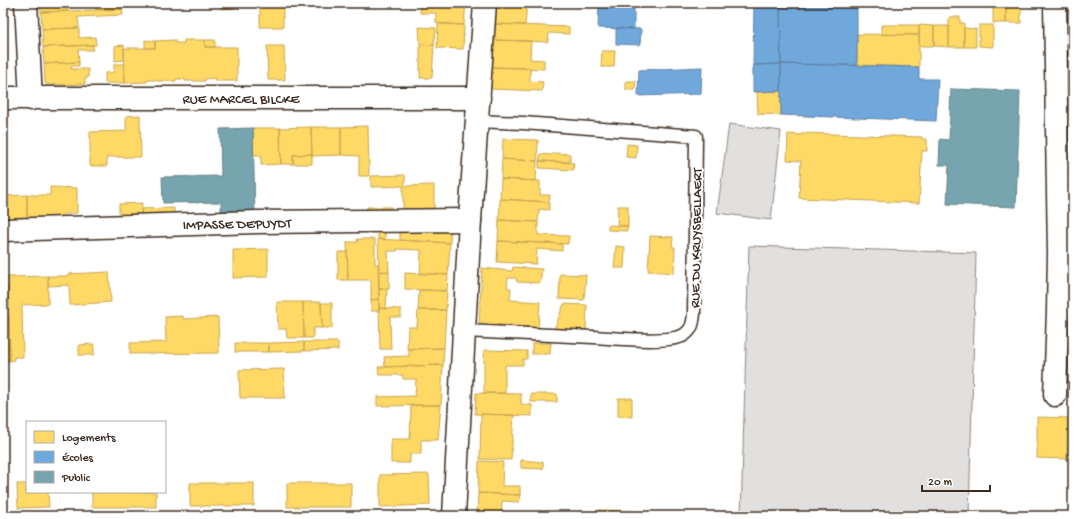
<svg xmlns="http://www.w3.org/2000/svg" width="1076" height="519" viewBox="0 0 1076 519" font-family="'Gochi Hand',sans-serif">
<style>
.green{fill:#e2e0de;stroke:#8e857e}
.homes{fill:#ffd966;stroke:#c4a450}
.schools{fill:#6fa8dc;stroke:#5f82a3}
.public{fill:#76a5af;stroke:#648084}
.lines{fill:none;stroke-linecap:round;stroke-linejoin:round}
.service-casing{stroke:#3b2a1e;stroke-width:15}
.minor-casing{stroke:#3b2a1e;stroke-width:25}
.tertiary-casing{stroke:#3b2a1e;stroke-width:25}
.service{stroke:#fff;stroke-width:12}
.minor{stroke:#fff;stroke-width:22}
.tertiary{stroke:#fff;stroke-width:22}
.labels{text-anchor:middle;stroke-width:4;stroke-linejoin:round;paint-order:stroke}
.street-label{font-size:14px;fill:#3b2a1e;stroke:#fff}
</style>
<rect width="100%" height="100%" fill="#fff"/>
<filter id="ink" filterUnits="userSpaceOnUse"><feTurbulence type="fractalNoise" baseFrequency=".025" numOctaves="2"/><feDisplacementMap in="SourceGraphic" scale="8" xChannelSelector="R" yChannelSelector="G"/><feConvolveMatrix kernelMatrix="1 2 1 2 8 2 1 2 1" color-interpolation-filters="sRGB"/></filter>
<g filter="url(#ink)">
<path class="green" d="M729 124 781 131 771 220 717 213Z
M749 246 976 253 969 516H741Z"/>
<path class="homes" d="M40 3H68V11L41 12Z
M95 3H122V9L96 10Z
M221 3H234V8L221 9Z
M260 3H283V27H260Z
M421 3H466L464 25 436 23V13H420Z
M496 3H527L525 25 494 24Z
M993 3H1006V23H993Z
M1006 3H1021V23H1006Z
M122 9 123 15 78 17 79 28 42 29 41 12Z
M1068 10H1073V30H1068Z
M949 17H960V23H964V47H949Z
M438 24 464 25 463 49 437 48Z
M494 24 569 27V34L549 33 548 42 494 40Z
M881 25H919V35L881 34Z
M919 25 934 26V46H919Z
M979 25H993V47L979 46Z
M934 26H949V47L934 46Z
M419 27 436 28 434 45 420 44Z
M79 28V38L95 37 96 45 43 47 42 29Z
M964 28 976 29V47H964Z
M857 34 919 35V67L857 65Z
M145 40 155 41V48H145Z
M175 40V43H184V40H205V47H237V81H214L215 78 205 79V81H185V79H176V81H156V80H147V82L125 83 124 48H155V41Z
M205 40H215V47H205Z
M494 40 531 41 530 59 544 60V69L492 67Z
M420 44 434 45 432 78H420Z
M93 45V50H78L79 62 44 64 43 47Z
M124 45V60L115 61V46Z
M267 46H284L285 80H268Z
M602 51H615L614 67H601Z
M79 62V66H72L71 69H88V78H85V84L48 85 45 83 44 64Z
M114 64H124L125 83H105V73L114 72Z
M492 67 530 68V81L543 82 542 91 491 89Z
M626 81H636L635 90H626Z
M781 91V115L758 114 757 92Z
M140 115 141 157H107V166H90V132L126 131V116Z
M368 126 369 176H359V156L341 155V127Z
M311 127H341V155L312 156Z
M311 127 312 154 293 155V164H281L280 128Z
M253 128H280L281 164 261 165V155H253Z
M802 133 922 137V139H927V151H922L919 203 799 198 801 161 787 160 788 134 802 135Z
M503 139 538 140 537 161 502 159Z
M627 144 637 145 636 158 626 157Z
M553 153 570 154V162L539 161 540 154 552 155Z
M312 154V164H293V155Z
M502 159 537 161 536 181 501 179Z
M539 161 574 163 573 170 539 168Z
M405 175V186L434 185V215H403V186L371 187V176Z
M501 179 540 181V195H550L549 202 500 199Z
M50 187 77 188V213L64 214V221L27 222V195H50Z
M3 191H5V196L27 195V219H3Z
M500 199 549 202V210L539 209 538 222 499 220Z
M142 203 141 217 119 218V204Z
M618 206H628V226H617Z
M367 207H391V215L367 216Z
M174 208V217H141V209Z
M499 220 538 222V235L569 236 568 244 498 241Z
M378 225H385V240L378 239Z
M608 225 628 226 627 231 608 230Z
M408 226 451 227 450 243 400 240V231L408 232Z
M650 236 673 237 672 247H675L674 273 648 271Z
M357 239H375V264H378L379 299 371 300V280H348L347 242H358Z
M378 239 450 243 448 275 420 273 421 250 397 249V251H388L389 272 379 271Z
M498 241 562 244V251L537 249 536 264 497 262Z
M616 246 625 247 624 268H614Z
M268 249V277L233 278V250Z
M338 252H347L348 280H338Z
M513 267 542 269 540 283 517 282 516 278H508L507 288H511L510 300 540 302 538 328 479 323 482 268 512 271Z
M379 271 389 272V289H379Z
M109 272 111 302 70 305 69 285 48 286V276H67L68 274Z
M405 273 448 275 447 291 405 289Z
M560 274 586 275 584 300 559 299Z
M48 276V304L22 305 23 357H14V360L10 361 8 277Z
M3 288H8L9 306H3Z
M379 289H387L386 309 379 308Z
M419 290 447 291 446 310H418Z
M379 299V311H371V300Z
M277 302H303L304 338H287L286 329H278Z
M303 302H321L322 328H313V338H304Z
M321 303H332V328H322Z
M564 304 587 305 586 331 554 329Z
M379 308 401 309V317H390L391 349H380Z
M418 310H446L444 348 407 349 408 327H417Z
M9 316 10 361H3V322H5L4 317Z
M183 316V319L218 317 219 353 130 354V343L166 342 165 317Z
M304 342V351L269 352V343Z
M304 342H338V350L304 351Z
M235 343H269V352H235Z
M532 343H551L550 354H532Z
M94 344V355H79V345Z
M444 348 443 365 385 367 384 357 409 356V349Z
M484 350 527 351V359H523V365H505V393H484Z
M443 365 441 405 377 406V397L415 396 416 379H403V375H379L378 367Z
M284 369 285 398H240L239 370Z
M476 393 521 394V404L532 405V416L475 414Z
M531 394H557V402H531Z
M618 398H632V417L618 416Z
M411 405H441L438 440H421V454H410V463H391V439H410Z
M481 414 514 415 511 460 480 459Z
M1037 417 1068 418 1067 459 1037 458Z
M521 460 543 462V469L521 468Z
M479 461 503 462 502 486H520V495L478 493Z
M429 474 430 505 380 507V475Z
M190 483H254V506H190Z
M287 483H351V507H287Z
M17 484H27V492H48L49 507 18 508Z
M92 492H156V507H92Z
M478 493 520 495 519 502 502 501 501 516H477Z
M599 510 631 511 630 516H599Z"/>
<path class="schools" d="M599 3H634V29L598 28Z
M754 3H780L781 64 753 65Z
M780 3H857V65L781 64Z
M616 28 641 29 640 45 616 44Z
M781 64 919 67V79H938L936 121 781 115Z
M781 64V91L753 92V65Z
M701 67H702L701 94 638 96 639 70Z"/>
<path class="public" d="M951 89 1020 91 1016 207 947 204 949 165H939L940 139 949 140Z
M253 128 255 217 221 218V202L163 203 162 177 221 176 220 129Z"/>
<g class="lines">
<g class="service-casing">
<path id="service" d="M464 331C507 333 550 335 593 337 612 338 669 344 684 335 692 330 693 323 694 314L696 136 523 123 477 121"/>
</g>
<g class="minor-casing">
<path id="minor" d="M26 3 31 99
M3 98H479
M3 230 257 222 470 220
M1055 395 1058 311 1059 254 1055 3"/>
</g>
<g class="tertiary-casing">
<path id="tertiary" d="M454 516 470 220 485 3"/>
</g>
<use href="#service" class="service"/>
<use href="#minor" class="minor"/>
<use href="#tertiary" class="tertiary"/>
</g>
</g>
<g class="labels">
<g class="street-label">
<text x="241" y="103">RUE MARCEL BILCKE</text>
<text transform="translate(237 223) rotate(-1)" y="5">IMPASSE DEPUYDT</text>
<text transform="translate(695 238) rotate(-89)" y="5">RUE DU KRUYSBELLAERT</text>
</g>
</g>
<rect width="1076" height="519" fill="none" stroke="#fff" stroke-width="16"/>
<rect x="8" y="8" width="1060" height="503" fill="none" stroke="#3b2a1e" stroke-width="1.5" filter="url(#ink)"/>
<rect x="26" y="421" width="140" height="72" fill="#ffffff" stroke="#b1aaa5"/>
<rect x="34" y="431" width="20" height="12" fill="#ffd966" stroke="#b1aaa5"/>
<text x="62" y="441" font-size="12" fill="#3b2a1e">Logements</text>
<rect x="34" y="451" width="20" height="12" fill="#6fa8dc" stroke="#b1aaa5"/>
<text x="62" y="461" font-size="12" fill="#3b2a1e">Écoles</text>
<rect x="34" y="471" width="20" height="12" fill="#76a5af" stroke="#b1aaa5"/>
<text x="62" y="481" font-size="12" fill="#3b2a1e">Public</text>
<path d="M922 485v6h68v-6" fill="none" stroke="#3b2a1e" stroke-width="2"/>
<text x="928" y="485" font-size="12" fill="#3b2a1e" stroke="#ffffff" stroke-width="3" paint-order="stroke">20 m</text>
</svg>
